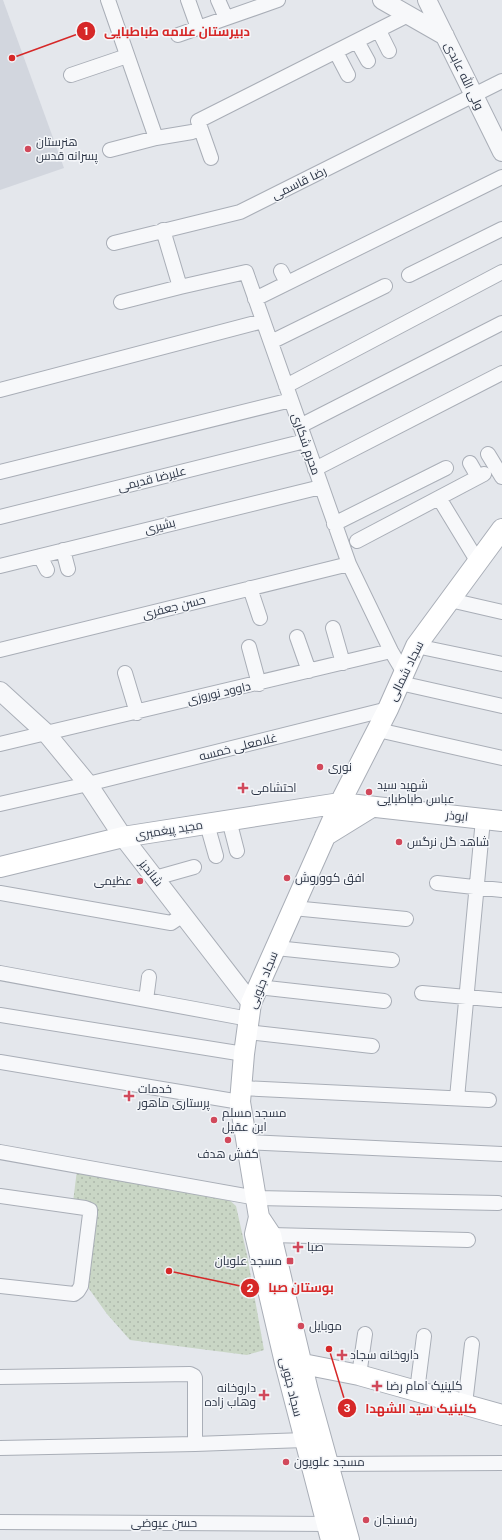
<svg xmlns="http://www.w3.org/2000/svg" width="502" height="1540" viewBox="0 0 502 1540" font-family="'DM Sans',Cairo,sans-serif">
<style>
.built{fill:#d2d6de}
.park{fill:url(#park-dots)}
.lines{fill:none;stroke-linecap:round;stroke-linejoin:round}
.minor-casing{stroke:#a9aeb7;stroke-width:16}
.tertiary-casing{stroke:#a9aeb7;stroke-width:20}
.secondary-casing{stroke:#a9aeb7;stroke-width:22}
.minor{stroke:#f7f8fa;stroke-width:14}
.tertiary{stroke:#f7f8fa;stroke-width:18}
.secondary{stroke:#fff;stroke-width:20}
.poi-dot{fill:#d1495b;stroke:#f4f6f9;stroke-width:1.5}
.labels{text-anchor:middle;stroke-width:3;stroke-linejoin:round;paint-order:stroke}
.street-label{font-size:12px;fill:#2b3445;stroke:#f4f6f9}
.poi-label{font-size:12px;fill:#2b3445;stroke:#f4f6f9;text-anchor:start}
.leader{fill:none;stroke:#d62828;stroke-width:1.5}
.callout-dot{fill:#d62828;stroke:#f4f6f9;stroke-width:1.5}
.mark-label{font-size:12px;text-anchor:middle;font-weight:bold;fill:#fff}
.callout-label{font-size:13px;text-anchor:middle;font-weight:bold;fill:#d62828;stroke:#f4f6f9;stroke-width:3;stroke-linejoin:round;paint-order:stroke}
</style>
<defs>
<pattern id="park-dots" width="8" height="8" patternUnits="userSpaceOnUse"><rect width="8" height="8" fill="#c9d6c5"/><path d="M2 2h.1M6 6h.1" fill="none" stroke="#adb8ab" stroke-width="1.8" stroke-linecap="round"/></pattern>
</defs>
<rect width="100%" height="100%" fill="#e4e7ec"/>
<path class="built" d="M0 0H3L64 168 0 190Z"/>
<path class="park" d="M77 1170 227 1198 236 1206 247 1255 264 1350 247 1355 130 1340 107 1314 87 1286 93 1214 72 1210Z"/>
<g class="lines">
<g class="minor-casing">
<path id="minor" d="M108 0 156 138
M188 0 198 28
M218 0 226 18
M379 31 389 51
M178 35 278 0
M357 41 368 61
M336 52 348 75
M71 75 127 56
M110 150 156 138 192 132
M211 158 198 121 408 15
M163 230 180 287 246 272 349 564 391 651 404 673
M114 243 240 212 502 81
M281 271 287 283
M409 275 502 229
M255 299 502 177
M121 302 180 287
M271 342 385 286
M286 386 502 272
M0 390 263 321
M300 426 502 323
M488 454 502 477
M470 463 478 477
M315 469 502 373
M0 472 291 400
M439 498 478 562
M0 517 305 441
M334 524 446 468
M357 541 484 474
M63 550 68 569
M40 556 47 570
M0 566 321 487
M250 588 260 618
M450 600 502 612
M333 628 343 663
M297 637 309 671
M416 646 502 664
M249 647 259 684
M0 650 349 564
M125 673 137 713
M400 683 502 706
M378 730 502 758
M0 744 391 651
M0 804 88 784 388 709
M229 820 237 851
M207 824 216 856
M155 878 194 867
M437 883 502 890
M0 893 171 923 183 915
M293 908 406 919
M276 948 392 960
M0 973 249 1019
M258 987 384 1001
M422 993 500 1000
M146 1000 149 977
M0 1015 244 1054
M247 1032 372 1046
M0 1062 240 1102
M241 1088 489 1100
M457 1098 483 819
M246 1142 502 1154
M0 1152 257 1198 498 1203
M0 1196 85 1208 90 1210V1214L81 1286 78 1291 74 1294 0 1286
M271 1235 468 1240
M359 1375 365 1334
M0 1377 190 1374 194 1376 195 1378V1444
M417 1391 424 1336
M465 1404 472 1344
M0 1448 195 1444 305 1440
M328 1464 502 1463
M0 1522 327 1524"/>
</g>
<g class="tertiary-casing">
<path id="tertiary" d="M382 0 445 36
M427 0 502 152
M0 691 46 733 88 784 123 837 251 1003"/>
</g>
<g class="secondary-casing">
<path id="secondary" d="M325 836 372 807
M0 867 123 837 340 803 502 821
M259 1217 271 1235 308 1391 349 1540
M292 1366 303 1364 359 1375 502 1415
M331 1540 286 1367 255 1234 259 1217 240 1102 244 1054 251 1003 340 803 388 709 416 646 502 529"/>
</g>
<use href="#minor" class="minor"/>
<use href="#tertiary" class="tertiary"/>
<use href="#secondary" class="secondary"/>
</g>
<g class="poi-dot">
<circle cx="28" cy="149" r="4"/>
<circle cx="320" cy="767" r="4"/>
<path d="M241 782h4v4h4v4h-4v4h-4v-4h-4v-4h4z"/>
<circle cx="369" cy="792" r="4"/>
<circle cx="399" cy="842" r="4"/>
<circle cx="287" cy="878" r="4"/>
<circle cx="140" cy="881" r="4"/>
<path d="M127 1090h4v4h4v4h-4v4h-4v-4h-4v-4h4z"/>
<circle cx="214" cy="1120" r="4"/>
<circle cx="228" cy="1140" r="4"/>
<path d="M296 1241h4v4h4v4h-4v4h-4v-4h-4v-4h4z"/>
<rect x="286" y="1257" width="8" height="8" rx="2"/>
<circle cx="301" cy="1326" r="4"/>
<path d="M340 1349h4v4h4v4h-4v4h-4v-4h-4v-4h4z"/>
<path d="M375 1380h4v4h4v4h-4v4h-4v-4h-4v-4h4z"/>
<path d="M262 1389h4v4h4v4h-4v4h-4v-4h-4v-4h4z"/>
<circle cx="286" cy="1462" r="4"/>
<circle cx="366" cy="1520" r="4"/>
</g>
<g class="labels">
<g class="street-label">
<text transform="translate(464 76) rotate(64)" y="4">ولی الله عابدی</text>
<text transform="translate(299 183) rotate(-26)" y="4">رضا قاسمی</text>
<text transform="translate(306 444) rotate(71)" y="4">محرم شکاری</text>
<text transform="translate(152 479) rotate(-14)" y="4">علیرضا قدیمی</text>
<text transform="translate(160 526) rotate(-14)" y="4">بشیری</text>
<text transform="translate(174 607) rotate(-14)" y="4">حسن جعفری</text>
<text transform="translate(406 671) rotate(-64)" y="4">سجاد شمالی</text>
<text transform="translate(219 693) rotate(-13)" y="4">داوود نوروزی</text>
<text transform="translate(238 747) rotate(-14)" y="4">غلامعلی خمسه</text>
<text transform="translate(457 816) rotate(6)" y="4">ابوذر</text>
<text transform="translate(169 830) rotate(-9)" y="4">مجید پیغمبری</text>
<text transform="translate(151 873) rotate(52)" y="4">شاندیز</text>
<text transform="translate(263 980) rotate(-68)" y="4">سجاد جنوبی</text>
<text transform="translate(291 1387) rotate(76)" y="4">سجاد جنوبی</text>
<text x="164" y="1527">حسن عیوضی</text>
</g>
<g class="poi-label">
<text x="36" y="146">هنرستان<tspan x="36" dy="14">پسرانه قدس</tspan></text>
<text x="328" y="771">نوری</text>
<text x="377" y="789">شهید سید<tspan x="377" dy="14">عباس طباطبایی</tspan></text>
<text x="251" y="792">احتشامی</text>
<text x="407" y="846">شاهد گل نرگس</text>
<text x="295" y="882">افق کووروش</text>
<text x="132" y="885" text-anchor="end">عظیمی</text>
<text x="138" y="1093">خدمات<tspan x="138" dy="14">پرستاری ماهور</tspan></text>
<text x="222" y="1117">مسجد مسلم<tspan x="222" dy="14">ابن عقیل</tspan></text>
<text x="228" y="1158" text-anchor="middle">کفش هدف</text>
<text x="307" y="1251">صبا</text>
<text x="282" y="1265" text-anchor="end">مسجد علویان</text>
<text x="309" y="1330">موبایل</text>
<text x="350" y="1359">داروخانه سجاد</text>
<text x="386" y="1390">کلینیک امام رضا</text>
<text x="256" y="1392" text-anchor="end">داروخانه<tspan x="256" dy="14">وهاب زاده</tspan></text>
<text x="294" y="1466">مسجد علویون</text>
<text x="374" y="1524">رفسنجان</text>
</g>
</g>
<path class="leader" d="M12 58L86 31M169 1271L250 1288M329 1349L347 1408"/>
<g class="callout-dot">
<circle cx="12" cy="58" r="4"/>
<circle cx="169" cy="1271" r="4"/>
<circle cx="329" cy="1349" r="4"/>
<circle cx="86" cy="31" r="10"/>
<circle cx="250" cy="1288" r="10"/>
<circle cx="347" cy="1408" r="10"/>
</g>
<g class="mark-label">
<text x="86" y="35">1</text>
<text x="250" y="1292">2</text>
<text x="347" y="1412">3</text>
</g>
<g class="callout-label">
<text x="177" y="36">دبیرستان علامه طباطبایی</text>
<text x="301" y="1292">بوستان صبا</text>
<text x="421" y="1413">کلینیک سید الشهدا</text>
</g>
</svg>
